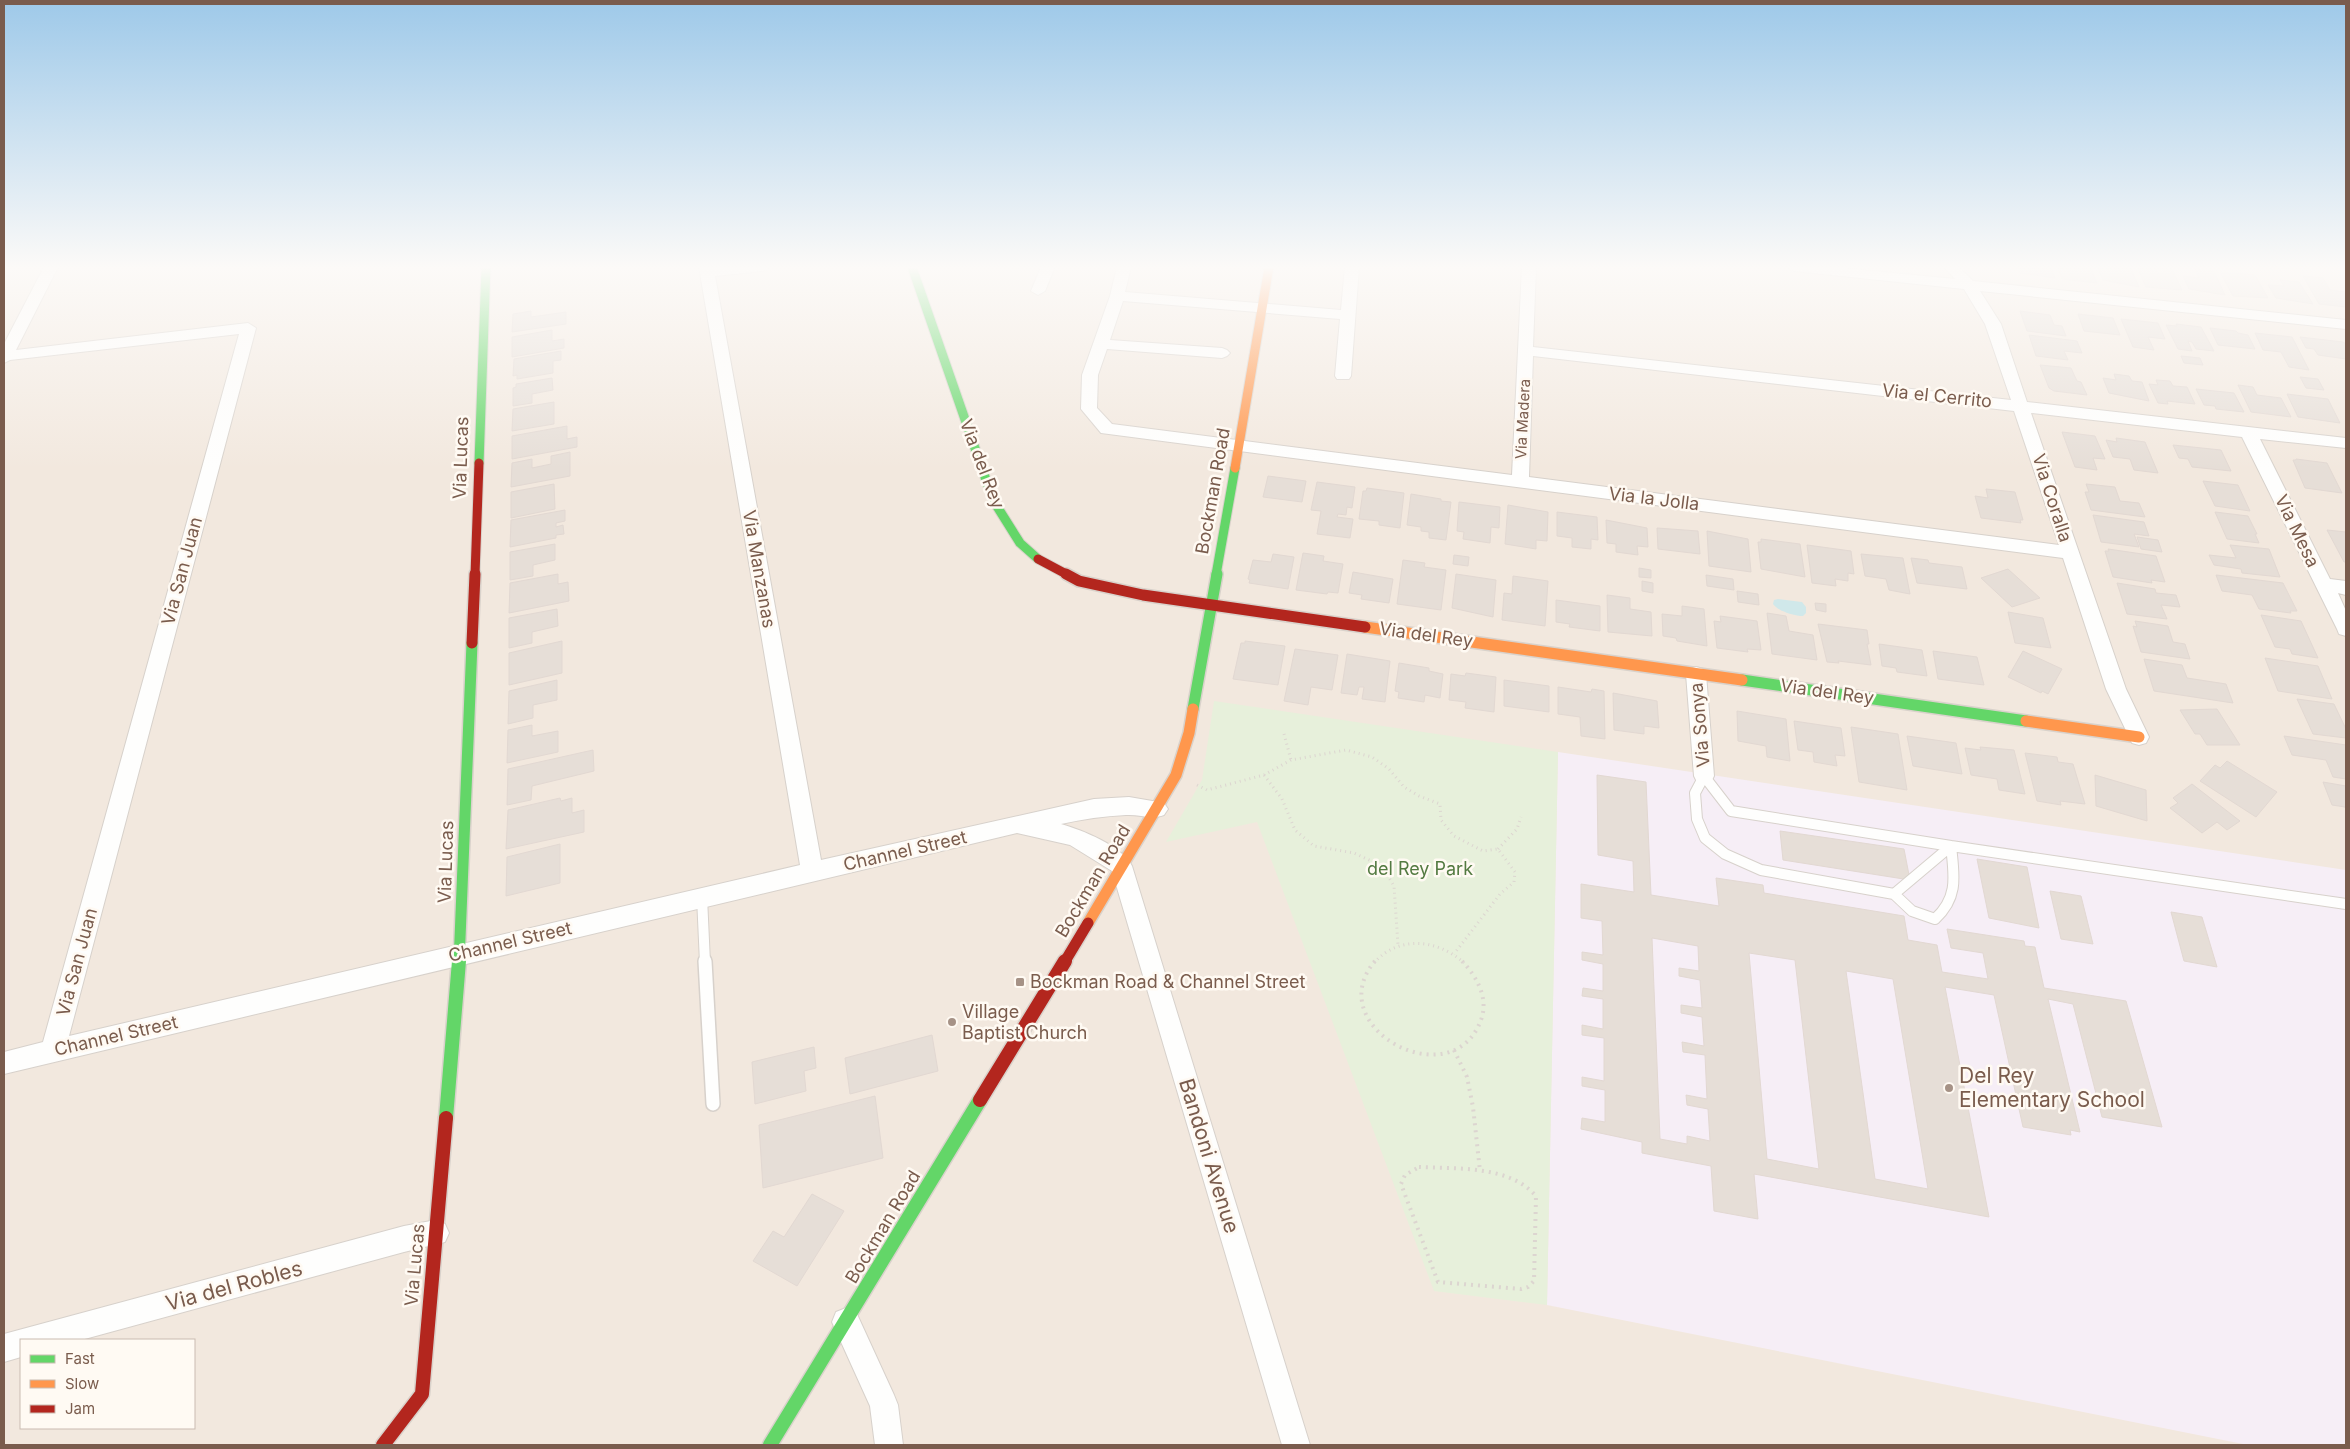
<svg xmlns="http://www.w3.org/2000/svg" width="2350" height="1449" viewBox="0 0 2350 1449" font-family="Inter,sans-serif">
<style>
.residential{fill:#f2e8de;fill-rule:evenodd}
.education{fill:#f6eef6}
.green{fill:#e7f0db}
.water{fill:#d0e8ea}
.building{fill:#e6ded7;stroke:#e2d8d2;fill-rule:evenodd}
.lines{fill:none;stroke-linecap:round;stroke-linejoin:round}
.lane-far1-casing{stroke:#d7d1cb;stroke-width:12}
.lane-casing{stroke:#d7d1cb;stroke-width:16}
.street-casing{stroke:#d7d1cb;stroke-width:2}
.fast-far2-casing{stroke:#d9d2cb;stroke-width:11}
.fast-far1-casing{stroke:#d9d2cb;stroke-width:14}
.fast-casing{stroke:#d9d2cb;stroke-width:17}
.slow-far1-casing{stroke:#d9d2cb;stroke-width:11}
.slow-casing{stroke:#d9d2cb;stroke-width:14}
.jam-far2-casing{stroke:#d9d2cb;stroke-width:11}
.jam-far1-casing{stroke:#d9d2cb;stroke-width:14}
.jam-casing{stroke:#d9d2cb;stroke-width:17}
.path-far1{stroke:#dcd5d0;stroke-width:3;stroke-dasharray:1 4;stroke-linecap:butt}
.path{stroke:#dcd5d0;stroke-width:4;stroke-dasharray:2 5;stroke-linecap:butt}
.lane-far1{stroke:#fefefd;stroke-width:10}
.lane{stroke:#fefefd;stroke-width:13}
.street{fill:#fefefd;fill-rule:evenodd}
.fast-far2{stroke:#63d668;stroke-width:9}
.fast-far1{stroke:#63d668;stroke-width:11}
.fast{stroke:#63d668;stroke-width:14}
.slow-far1{stroke:#ff974d;stroke-width:9}
.slow{stroke:#ff974d;stroke-width:11}
.jam-far2{stroke:#b3261e;stroke-width:9}
.jam-far1{stroke:#b3261e;stroke-width:11}
.jam{stroke:#b3261e;stroke-width:14}
.poi-dot{fill:#a69286;stroke:#fffaf3;stroke-width:2}
.labels{text-anchor:middle;stroke-width:5;stroke-linejoin:round;paint-order:stroke}
.far-street-label{font-size:15px;fill:#7a5c4d;stroke:#fffaf3}
.street-label{font-size:18px;fill:#7a5c4d;stroke:#fffaf3}
.park-label{font-size:18px;fill:#537a41;stroke:#fffaf3}
.poi-label{font-size:18px;fill:#7a5c4d;stroke:#fffaf3;text-anchor:start}
.near-poi-label{font-size:21px;fill:#7a5c4d;stroke:#fffaf3;text-anchor:start}
.near-street-label{font-size:21px;fill:#7a5c4d;stroke:#fffaf3}
</style>
<rect width="100%" height="100%" fill="#f9f5f0"/>
<path class="residential" d="M4 267H2346V1445H4ZM21 1340H194V1428H21Z"/>
<path class="education" d="M1558 752 2346 870V1445H2248L1547 1305Z"/>
<path class="green" d="M1214 701 1558 752 1547 1305 1434 1291 1257 822 1166 842 1202 780Z"/>
<path class="water" d="M1778 599 1802 602 1806 607V613L1803 616C1794 616 1778 611 1773 604L1774 600Z"/>
<path class="building" d="M2018 267H2051L2055 278 2020 273Z
M2057 267H2090L2097 283 2062 279Z
M2097 267H2130L2139 287 2103 280Z
M2137 267H2154L2157 273H2162L2159 267H2171L2182 290 2146 287Z
M2195 269 2214 271 2225 295 2189 289 2183 276 2199 278Z
M2220 272 2255 275 2268 298 2233 296Z
M2303 276 2323 278 2330 290 2346 292V307L2319 304Z
M2280 280 2299 282 2313 304 2276 298 2268 285 2284 286Z
M531 311V317L566 312V324L512 332 513 314Z
M2020 311 2050 315 2054 325 2062 326 2066 336 2027 331Z
M2078 314 2113 318 2120 335 2084 331Z
M2121 319 2158 323 2165 339 2148 337 2154 350 2133 347Z
M2176 324 2201 327 2214 351 2196 349 2192 342 2188 341 2192 351 2178 349 2166 325 2177 326Z
M2210 328 2236 331 2238 333 2248 335 2255 349 2218 345Z
M552 330V341L564 339V348L512 357V337Z
M2255 333 2292 337 2309 370 2289 367 2281 352 2263 350Z
M2029 335 2077 341 2082 353 2064 351 2068 360 2036 356Z
M2300 337 2343 342 2346 344V359L2318 355 2314 349 2306 348Z
M561 351V360L553 361V373L517 379V375L513 376 514 359Z
M2181 356 2200 358 2203 365 2184 363Z
M2040 365 2071 368 2077 381 2081 382 2087 395 2054 391 2049 388Z
M2114 374 2129 376 2132 381 2142 382 2149 401 2109 393 2103 378 2116 380Z
M2300 377 2318 379 2324 390 2306 388Z
M552 378 553 390 532 394V403L513 406V388L516 387V384Z
M2156 380 2170 381 2173 386 2187 387 2195 404 2167 401 2168 404 2158 403 2149 384 2158 385Z
M2238 385 2253 387 2257 395 2281 398 2291 417 2251 412Z
M2196 389 2234 393 2244 412 2216 409 2215 406 2204 405Z
M2287 394 2328 399 2340 423 2298 417Z
M554 402V424L512 431 513 409Z
M567 426V439L577 437V447L512 459V436Z
M2062 432 2095 436 2105 459 2093 458 2097 470 2075 467Z
M2116 438 2145 442 2158 473 2134 470 2130 459 2113 457 2106 440 2117 442Z
M2173 445 2221 450 2231 471 2192 467 2188 459 2179 458Z
M570 452V476L511 487 512 463 532 459V468L551 464V456Z
M2296 459 2327 463 2342 493 2305 488 2293 460H2296Z
M1268 476 1306 481 1302 502 1263 497Z
M2203 481 2238 485 2250 511 2215 506Z
M1317 482 1355 487 1352 508 1347 507 1346 515 1338 514 1337 517 1353 519 1350 538 1317 534 1321 511 1311 510Z
M554 484 555 509 511 518V492Z
M2086 484 2115 487 2120 501 2139 503 2145 517 2091 510 2085 492H2089Z
M1367 488 1404 493 1400 528 1379 525V521L1359 519 1363 491H1366Z
M1986 489 2015 492 2023 520H2020L2021 523 1981 518 1975 496 1988 498Z
M1411 494 1441 499V501L1451 502 1446 540 1429 538V532L1421 531V527L1407 525Z
M1459 502 1500 507 1499 528 1491 527 1490 543 1463 539 1464 532 1457 531Z
M1508 505 1548 512 1547 541 1536 540V549L1505 544Z
M565 510V521L556 523V527L563 525 564 534 556 535V538L510 547 511 520Z
M1557 512 1597 517 1598 540 1591 539V549L1572 547V538L1557 536Z
M2215 512 2248 516 2257 534H2255L2259 543 2227 539Z
M2093 515 2144 522 2149 536 2134 534 2139 547 2101 542Z
M1606 520 1647 528 1648 547 1637 546 1638 555 1616 552V544L1607 543Z
M1657 528 1698 531 1700 554 1658 549Z
M2327 530 2346 532V562H2344Z
M1707 531 1748 539 1751 572 1709 566Z
M2137 537 2158 540 2162 552 2141 549Z
M1761 539 1800 544 1805 577 1761 569 1758 542H1761Z
M555 544V560L533 565V576L510 580V552Z
M1807 545 1851 551 1854 574 1848 573V581L1835 579 1836 586 1812 583Z
M2230 545 2269 549 2280 577 2242 573 2241 569 2214 565 2209 555 2236 558Z
M2108 549 2156 556 2165 582 2151 580 2152 583 2113 577 2105 551H2109Z
M1303 553 1324 556 1323 561 1343 564 1338 593 1328 592 1327 594 1296 590Z
M1273 554 1294 557 1288 589 1249 583 1250 580 1248 579 1253 560 1271 562Z
M1861 554 1903 558 1910 594 1889 590 1886 579 1865 576Z
M1454 555 1469 557 1468 566 1453 564Z
M1911 558 1928 560 1929 563 1962 567 1967 589 1917 583Z
M1403 560 1425 563 1424 567 1446 570 1441 610 1397 604Z
M1639 568 1651 570V578L1639 577Z
M2008 569 2040 598 2012 607 1981 578Z
M1353 572 1393 579 1389 603 1361 599 1362 595 1349 593Z
M558 574V584L568 582 569 601 509 613 510 583Z
M1456 574 1496 580 1493 617 1452 608Z
M1706 575 1733 579 1734 590 1707 586Z
M2216 575 2283 583 2297 611H2290L2291 613 2259 609 2252 595 2222 591Z
M1513 576 1548 581 1545 626 1502 620 1504 593 1512 594Z
M1642 581 1653 583V593L1642 591Z
M2117 583 2155 589 2156 593 2176 595 2180 607 2161 605 2167 619 2127 614Z
M1737 591 1758 594 1759 605 1738 602Z
M1607 595 1630 598V609L1651 612 1652 636 1608 632Z
M1556 600 1600 606V631L1569 627 1570 624 1556 622Z
M1815 603 1826 604V612L1816 610Z
M1682 606 1704 609 1707 646 1677 641 1676 638 1663 636 1662 614 1682 616Z
M557 609 558 626 532 632V643L509 648V618Z
M2008 612 2043 618 2051 648 2015 643Z
M1767 613 1786 616 1789 631 1813 635 1817 660 1772 654Z
M2261 615 2301 621 2318 658 2292 654 2290 649 2275 647Z
M1720 616 1757 621 1761 650 1747 649 1748 652 1717 648 1714 621 1721 622Z
M2135 621 2168 626 2173 642 2185 644 2190 659 2141 652 2133 626 2137 627Z
M1818 624 1867 630 1869 644H1867L1871 665 1838 661 1839 663 1827 662Z
M562 641V673L509 685V653Z
M1245 641 1285 646 1278 685 1233 679 1241 643H1245Z
M1879 644 1922 650 1927 676 1897 672 1896 668 1882 666Z
M1295 649 1338 655 1332 690 1311 687 1308 705 1284 701Z
M1933 651 1977 657 1984 685 1938 679Z
M2023 651 2062 669 2048 694 2042 691 2041 693 2008 677Z
M1347 654 1390 661 1385 702 1362 699 1364 687H1359L1357 695 1341 693Z
M2265 658 2318 666 2332 699 2278 691Z
M2144 659 2182 665 2187 678 2226 684 2233 703 2154 691Z
M1399 663 1429 668V671L1443 674 1440 698 1425 695 1424 702 1398 698 1399 692 1395 691Z
M1466 673 1496 677 1494 712 1465 708 1466 702 1449 700 1451 674 1465 676Z
M557 680V700L533 705V718L508 724 509 691Z
M1504 680 1549 686V712L1504 706Z
M1558 687 1591 692 1592 689 1604 691 1605 739 1581 736 1580 717 1558 714Z
M1613 693 1657 701 1659 728 1644 726V734L1614 730Z
M2297 699 2334 704 2346 729V738L2313 734Z
M2217 709 2240 745H2207L2200 734H2195L2180 710Z
M1737 711 1786 719 1790 761 1767 757 1766 746 1738 741Z
M1794 721 1841 728 1845 756 1835 755 1837 766 1814 762 1813 752 1798 750Z
M532 725V736L558 731V752L507 763 508 730Z
M1851 727 1898 734 1907 790 1859 782Z
M1907 736 1956 743 1962 774 1913 766Z
M2284 736 2346 745V779L2333 777 2326 760 2292 755Z
M1980 747 2014 750 2025 794 1999 790 1997 779 1971 775 1965 748 1981 750Z
M593 750 594 771 532 786 531 800 507 805 508 769Z
M2025 753 2057 757 2058 762 2073 764 2085 804 2060 801 2061 805 2037 801Z
M2227 761 2277 792 2256 817 2200 781 2215 765 2220 768Z
M1597 775 1646 782 1651 895 1719 906 1716 878 1763 885 1764 893 1904 916 1908 940 1937 945 1942 972 1988 979 1983 953 1951 948 1947 929 2024 941 2025 946 2035 947 2044 988 2126 1001 2162 1127 2102 1117 2073 1004 2048 999 2080 1132 2070 1130 2071 1135 2023 1127 1994 995 1945 987 1989 1217 1754 1174 1758 1219 1714 1211 1711 1166 1642 1153V1142L1581 1129 1582 1118 1605 1122V1090L1582 1086V1077L1604 1081V1038L1582 1035V1025L1603 1029V999L1582 996 1583 988 1603 991V964L1582 960V952L1603 955 1602 921 1581 918V884L1634 892 1633 861 1598 855ZM1652 938 1698 946 1699 971 1679 968V976L1700 980 1702 1008 1681 1005V1013L1702 1017 1704 1046 1682 1042 1683 1052 1705 1055 1707 1099 1686 1095 1687 1105 1708 1109 1710 1141 1687 1136V1144L1660 1139ZM1749 953 1795 960 1819 1169 1767 1159ZM1846 971 1893 979 1928 1189 1875 1179Z
M2095 775 2146 790 2147 821 2096 806Z
M2323 782 2346 786V810L2345 807 2332 805Z
M2192 784 2240 821 2227 830 2217 822 2202 833 2170 808 2178 803 2173 798Z
M560 798 561 801 572 798V813L584 810V832L506 849 508 810Z
M1780 831 1904 849 1910 880 1783 860Z
M560 844V883L506 896 507 857Z
M1977 859 2027 867 2039 928 1989 918Z
M2050 891 2081 896 2093 944 2061 939Z
M2171 912 2202 917 2217 967 2184 961Z
M932 1035 938 1071 850 1094 845 1058Z
M814 1047 816 1068 804 1071 806 1091 755 1104 752 1062Z
M875 1096 883 1158 763 1188 759 1125Z
M812 1194 844 1211 797 1286 753 1261 773 1231 784 1237Z"/>
<g class="lines">
<g class="lane-far1-casing">
<path id="lane-far1" d="M1951 846 2346 904
M1894 894 1912 911 1935 919C1959 897 1954 875 1951 846
M1894 894 1761 870 1725 854 1705 838 1697 819 1695 793 1704 776 1731 811 1951 846
M1894 894 1951 846
M702 897 705 963"/>
</g>
<g class="lane-casing">
<path id="lane" d="M705 961 713 1104"/>
</g>
<g class="street-casing">
<path id="street" d="M44 267H58L16 350 248 323 256 328 69 1036 800 865 699 267H769L767 270 762 271 715 276 821 860 1094 799 1129 797 1164 803 1168 809 1164 815C1152 820 1139 814 1126 815 1104 816 1083 819 1061 824 1082 830 1122 846 1132 866L1310 1445H1282L1112 871 1070 845 1017 833 4 1074V1052L43 1042 239 334 10 360 4 363V344Z
M1041 267H1055L1045 291 1038 295 1031 291Z
M1117 267H1131L1125 292 1341 310 1345 267H1359L1351 376 1349 379H1337L1335 376 1340 319 1123 301 1110 340 1222 348 1227 350 1230 353 1227 356 1222 358 1107 349 1098 375 1097 408 1112 424 1512 475 1522 267H1536L1533 347 2011 400 1985 324 1964 289 1794 271 1787 267H1832L1955 279 1944 267H1959L1973 281 2346 320V329L1980 291 2001 324 2027 402 2346 438V448L2260 439 2330 579 2346 581V595L2338 593 2346 611V636L2339 634 2337 629 2242 437 2031 413 2126 689 2149 737 2146 743 2139 745 2132 743 2106 689 2063 558 1101 433 1081 409 1082 375 1110 296ZM1533 356 2014 411 2059 545 1529 477Z
M1696 667 1703 669 1706 674 1714 776 1711 782 1704 784 1697 782 1694 776 1686 674 1689 669Z
M436 1220 445 1224 449 1233 445 1242 404 1252 81 1340H21V1357L4 1362V1334L404 1226Z
M846 1308 856 1312 894 1395 898 1405 903 1445H875L870 1406 832 1322 836 1312Z"/>
</g>
<g class="fast-far2-casing">
<path id="fast-far2" d="M912 267 993 500 1020 543 1038 559
M479 463 486 267
M1216 575 1235 468"/>
</g>
<g class="fast-far1-casing">
<path id="fast-far1" d="M1742 680 2026 721
M1193 709 1217 574
M459 963 472 643"/>
</g>
<g class="fast-casing">
<path id="fast" d="M446 1118 459 961
M770 1445 980 1100"/>
</g>
<g class="slow-far1-casing">
<path id="slow-far1" d="M1235 468 1269 267"/>
</g>
<g class="slow-casing">
<path id="slow" d="M1365 627 1742 680
M2026 721 2139 737
M1088 923 1176 775 1189 733 1193 709"/>
</g>
<g class="jam-far2-casing">
<path id="jam-far2" d="M1038 559 1068 575
M475 575 479 463"/>
</g>
<g class="jam-far1-casing">
<path id="jam-far1" d="M1066 574 1079 581 1143 595 1365 627
M472 643 475 574
M1064 963 1088 923"/>
</g>
<g class="jam-casing">
<path id="jam" d="M980 1100 1065 961
M383 1445 422 1394 446 1118"/>
</g>
<path class="path-far1" d="M1284 734 1291 760
M1264 775 1282 799 1295 830 1314 846 1354 853 1382 866 1394 886 1398 945
M1197 785 1207 790 1264 775 1291 760 1346 750 1372 757 1389 769 1404 787 1419 796 1440 804 1441 820 1454 836 1483 851 1498 849 1515 872 1514 882 1500 894 1454 954
M1498 849 1517 829 1521 817
M1374 963C1398 935 1438 939 1464 963"/>
<path class="path" d="M1375 961C1319 1027 1452 1099 1481 1020 1489 998 1477 977 1462 961
M1454 1050 1467 1077 1473 1107 1480 1171
M1419 1167C1457 1169 1509 1165 1536 1196L1534 1281 1528 1287 1521 1289 1438 1282 1401 1184 1405 1175Z"/>
<use href="#lane-far1" class="lane-far1"/>
<use href="#lane" class="lane"/>
<use href="#street" class="street"/>
<use href="#fast-far2" class="fast-far2"/>
<use href="#fast-far1" class="fast-far1"/>
<use href="#fast" class="fast"/>
<use href="#slow-far1" class="slow-far1"/>
<use href="#slow" class="slow"/>
<use href="#jam-far2" class="jam-far2"/>
<use href="#jam-far1" class="jam-far1"/>
<use href="#jam" class="jam"/>
</g>
<linearGradient id="sky" x2="0" y2="1"><stop stop-color="#9ec9e9"/><stop offset="0.57" stop-color="#fcfaf8"/><stop offset="1" stop-color="#fcfaf8" stop-opacity="0"/></linearGradient>
<rect width="2350" height="469" fill="url(#sky)"/>
<g class="poi-dot">
<rect x="1015" y="977" width="10" height="10" rx="2.5"/>
<circle cx="952" cy="1022" r="5"/>
<circle cx="1949" cy="1088" r="5"/>
</g>
<g class="labels">
<g class="far-street-label">
<text transform="translate(1523 419) rotate(-87)" y="5">Via Madera</text>
</g>
<g class="street-label">
<text transform="translate(1937 396) rotate(6)" y="6">Via el Cerrito</text>
<text transform="translate(461 458) rotate(-88)" y="6">Via Lucas</text>
<text transform="translate(982 464) rotate(69)" y="6">Via del Rey</text>
<text transform="translate(1213 491) rotate(-80)" y="6">Bockman Road</text>
<text transform="translate(2052 498) rotate(72)" y="6">Via Coralla</text>
<text transform="translate(1654 499) rotate(7)" y="6">Via la Jolla</text>
<text transform="translate(2297 531) rotate(64)" y="6">Via Mesa</text>
<text transform="translate(759 569) rotate(80)" y="6">Via Manzanas</text>
<text transform="translate(182 571) rotate(-75)" y="6">Via San Juan</text>
<text transform="translate(1426 635) rotate(8)" y="6">Via del Rey</text>
<text transform="translate(1827 692) rotate(8)" y="6">Via del Rey</text>
<text transform="translate(1700 725) rotate(-95)" y="6">Via Sonya</text>
<text transform="translate(905 851) rotate(-13)" y="6">Channel Street</text>
<text transform="translate(446 862) rotate(-88)" y="6">Via Lucas</text>
<text transform="translate(1093 881) rotate(-59)" y="6">Bockman Road</text>
<text transform="translate(510 942) rotate(-13)" y="6">Channel Street</text>
<text transform="translate(77 962) rotate(-75)" y="6">Via San Juan</text>
<text transform="translate(116 1036) rotate(-13)" y="6">Channel Street</text>
<text transform="translate(883 1227) rotate(-59)" y="6">Bockman Road</text>
<text transform="translate(415 1265) rotate(-85)" y="6">Via Lucas</text>
</g>
<g class="park-label">
<text x="1420" y="875">del Rey Park</text>
</g>
<g class="poi-label">
<text x="1030" y="988">Bockman Road &amp; Channel Street</text>
<text x="962" y="1018">Village<tspan x="962" dy="21">Baptist Church</tspan></text>
</g>
<g class="near-poi-label">
<text x="1959" y="1083">Del Rey<tspan x="1959" dy="24">Elementary School</tspan></text>
</g>
<g class="near-street-label">
<text transform="translate(1209 1156) rotate(73)" y="7">Bandoni Avenue</text>
<text transform="translate(234 1286) rotate(-15)" y="7">Via del Robles</text>
</g>
</g>
<rect width="2350" height="1449" fill="none" stroke="#7a5c4d" stroke-width="10"/>
<rect x="20" y="1339" width="175" height="90" fill="#fffaf3" stroke="#cabbb1"/>
<rect x="30" y="1355" width="25" height="8" fill="#63d668" stroke="#cabbb1"/>
<text x="65" y="1364" font-size="15" fill="#7a5c4d">Fast</text>
<rect x="30" y="1380" width="25" height="8" fill="#ff974d" stroke="#cabbb1"/>
<text x="65" y="1389" font-size="15" fill="#7a5c4d">Slow</text>
<rect x="30" y="1405" width="25" height="8" fill="#b3261e" stroke="#cabbb1"/>
<text x="65" y="1414" font-size="15" fill="#7a5c4d">Jam</text>
</svg>
